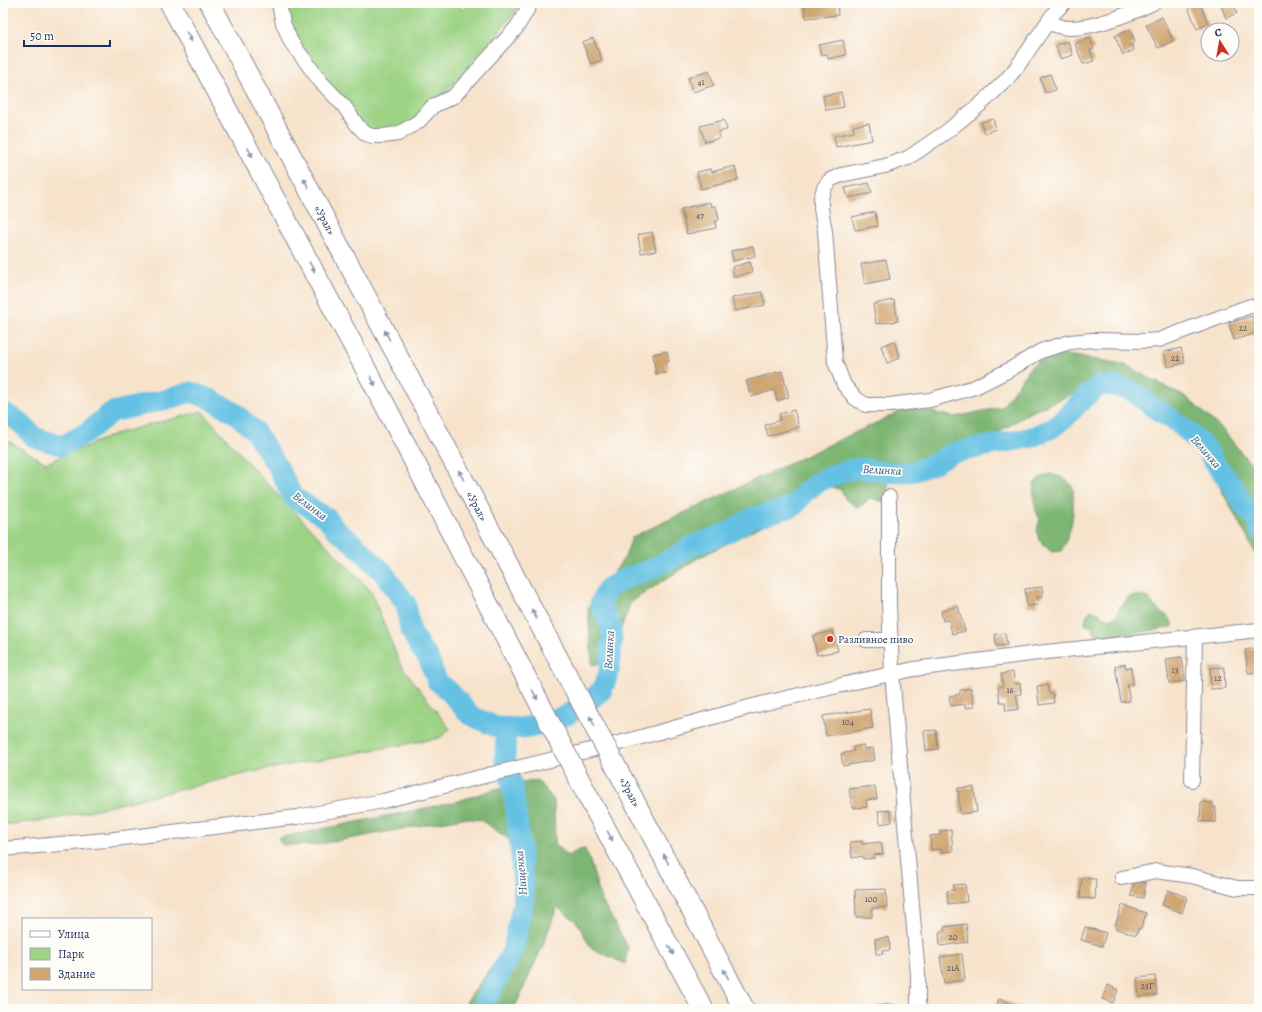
<svg xmlns="http://www.w3.org/2000/svg" width="1262" height="1012" viewBox="0 0 1262 1012" font-family="Alegreya,serif">
<style>
.green{fill:#9cd385;stroke:#5c8172}
.forest{fill:#7db572;stroke:#4c7268}
.lines{fill:none;stroke-linecap:round;stroke-linejoin:round}
.river{stroke:#65c1e3;stroke-width:21}
.building{fill:#cfa672}
.minor-casing{stroke:#898995;stroke-width:16}
.highway-casing{stroke:#898995;stroke-width:22}
.minor{stroke:#fff;stroke-width:14}
.highway{stroke:#fff;stroke-width:20}
.highway-bridge-casing{stroke:#898995;stroke-width:22;stroke-linecap:butt}
.highway-bridge{stroke:#fff;stroke-width:20}
.oneway{fill:#8d97ae}
.poi-dot{fill:#c8321e;stroke:#fdfcf7;stroke-width:1.5}
.labels{text-anchor:middle;stroke-width:3.5;stroke-linejoin:round;paint-order:stroke}
.number-label{font-size:9px;fill:#484d63}
.street-label{font-size:11px;fill:#1b2f5e;stroke:#fdfcf7}
.poi-label{font-size:11px;fill:#1b2f5e;stroke:#fdfcf7;text-anchor:start}
.water-label{font-size:12px;font-style:italic;fill:#315b86;stroke:#fdfcf7}
</style>
<rect width="100%" height="100%" fill="#fdfcf7"/>
<filter id="ink" filterUnits="userSpaceOnUse"><feTurbulence type="fractalNoise" baseFrequency=".025" numOctaves="2"/><feDisplacementMap in="SourceGraphic" scale="8" xChannelSelector="R" yChannelSelector="G"/><feConvolveMatrix kernelMatrix="1 2 1 2 8 2 1 2 1" color-interpolation-filters="sRGB"/></filter>
<filter id="wash" filterUnits="userSpaceOnUse"><feTurbulence type="fractalNoise" baseFrequency=".012" numOctaves="4" result="noise"/><feDisplacementMap in="SourceGraphic" scale="16" xChannelSelector="R" yChannelSelector="G"/><feGaussianBlur stdDeviation="0.9" result="paint"/><feColorMatrix in="noise" values="0 0 0 0 0 0 0 0 0 0 0 0 0 0 0 0 0 1.4 0 .05"/><feComposite in="paint" operator="in"/></filter>
<g filter="url(#wash)">
<rect width="100%" height="100%" fill="#f7e3cc"/>
<path class="green" d="M280 3H457L463 10 472 3H512L518 8 484 49 418 122 372 136 291 42Z
M202 411 258 474 371 591 400 664 450 729 440 738 257 771 56 819 3 825V438L46 463 118 433Z"/>
<path class="forest" d="M1055 353 1123 364 1187 398 1223 430 1259 474V556H1257L1208 465 1155 414 1108 378 1029 413 959 458 888 482V503L870 498 859 508 846 500 841 490 829 486 775 519 698 558 631 602 621 628 617 659 592 665 588 608 625 557 632 537 910 407 955 417 1002 407 1031 366Z
M1050 474C1059 476 1069 479 1073 488 1074 492 1073 497 1073 501 1074 519 1070 535 1061 551L1052 552C1038 541 1034 537 1040 519 1035 514 1032 492 1034 485 1037 478 1044 476 1050 474Z
M1139 595 1148 598 1154 606 1167 616 1172 623V627L1124 635 1100 636 1094 633 1093 628 1085 624 1087 614 1091 610C1099 613 1105 619 1113 618L1117 615 1120 606 1124 604 1126 599 1132 596Z
M537 780 554 800 555 843 567 856 584 848 589 858 601 899 628 947 625 964 591 948 577 922 557 907 544 943 514 1009H465L467 1001 502 953 506 939 515 891 512 869 513 854 510 840 481 820 463 818 315 845H282L278 838 455 802 495 789Z"/>
<g class="lines">
<path class="river" d="M3 412 20 422 34 437 63 446 87 432 112 412 168 399 191 392 210 399 235 413 254 430 278 467 293 497 327 518 335 529 353 543 382 571 406 604 410 629 420 648 428 657 437 681 449 691 470 715 496 727 521 728 534 726 567 715 594 697 602 690 609 672 612 638 610 624 600 604 607 589 627 577 645 572 680 554 689 547 729 532 751 518 775 512 794 506 806 491 818 482 841 472 860 468 892 473 915 471 933 464 952 453 1032 437 1052 428 1066 417 1082 400 1097 387 1109 385 1132 391 1151 406 1176 422 1193 436 1206 449 1215 464 1236 490 1243 504 1258 521 1259 529
M481 1009 513 950 524 897 520 846 513 789 505 758 506 729"/>
</g>
<g id="blocks">
<path class="building" d="M829 3H837L838 15 806 18 804 6Z
M1191 3H1200L1208 24 1197 29 1187 5Z
M1220 3H1233L1237 13 1226 18Z
M1162 17 1173 41 1158 48 1146 25Z
M1130 30 1135 42 1131 44 1134 50 1123 55 1115 36Z
M593 38 602 60 591 64 582 42Z
M1090 38 1094 49 1090 50 1094 61 1083 64 1075 44Z
M843 40 846 55 828 59 827 54 821 55 819 45Z
M1068 41 1073 55 1060 59 1056 45Z
M709 71 714 85 693 92 688 78Z
M1050 74 1056 90 1045 93 1040 78Z
M841 92 844 107 826 110 823 96Z
M993 119 996 129 984 133 981 122Z
M724 120 727 130 718 132 720 138 705 142 700 126Z
M869 123 872 140 836 147 834 136 854 132 853 126Z
M735 166 738 180 701 189 697 172 711 169V172Z
M869 183 872 193 848 198 845 188Z
M710 202 711 207 716 206 719 220 715 221 716 228 687 234 681 209Z
M875 212 878 226 855 230 852 217Z
M652 232 656 251 641 253 638 235Z
M753 246 755 256 733 261 731 251Z
M886 260 890 279 865 284 861 264Z
M750 262 752 272 734 277 732 267Z
M762 292 765 305 735 311 732 298Z
M894 300 898 321 876 324 873 304Z
M1252 316 1257 333 1234 340 1229 323Z
M894 341 900 358 887 363 881 346Z
M1181 348 1185 363 1168 367 1164 352Z
M667 351 669 361 665 362 667 372 656 374 653 354Z
M782 371 789 397 777 401 774 390 751 397 746 381Z
M794 410 799 427 768 436 765 425 780 420 779 414Z
M1042 587 1043 597H1037L1038 605 1027 606 1025 589Z
M958 606 965 631 952 634 949 620 943 621 941 611Z
M833 631 838 651 817 655 813 636Z
M1005 633 1007 645 996 646 995 634Z
M1257 648 1259 672 1248 673 1245 650Z
M1182 657 1185 681 1169 683 1166 659Z
M1125 664 1126 668 1131 667 1133 684 1127 685 1130 701 1121 702 1115 666Z
M1224 667 1225 688 1211 689 1210 668Z
M1013 672 1015 684 1020 683 1021 694 1016 695 1019 709 1006 711 1005 702H1000L998 687 1003 686 1001 674Z
M1047 685 1049 694H1053L1054 703 1039 705 1037 686Z
M971 688 974 707 965 708V704L951 706 949 696 960 694V690Z
M870 709 873 728 826 736 823 716Z
M936 730 938 749 926 751 924 731Z
M863 745 864 749 873 748 875 760 843 766 841 754 854 751 853 747Z
M875 786 877 799 866 800 867 807 852 808 849 789Z
M974 787 977 812 960 814 958 788Z
M1201 802 1213 803V807H1216L1215 822 1200 821Z
M890 810 892 822 880 824 878 811Z
M951 830 953 851 942 852V849L931 850 930 836 940 835V831Z
M862 841V844L881 842 883 854 873 855 874 858 863 859V856L852 858 850 842Z
M1082 878 1096 879 1095 899 1080 898Z
M1134 881 1146 883 1143 898 1131 896Z
M965 884 967 902 948 904 947 891 954 890 953 885Z
M886 889 887 907 872 908V917H856L855 890Z
M1168 890 1187 897 1182 913 1162 905Z
M1122 905 1146 913 1141 929 1139 928 1136 935 1116 929 1117 927 1115 926Z
M966 924 968 942 940 946 939 932 945 931 944 927Z
M1085 927 1106 933 1102 946 1081 940Z
M889 937 890 950 882 951 883 954H876L875 939Z
M962 954 965 980 944 983 940 957Z
M1155 976 1157 995 1139 997 1137 978Z
M1108 985 1118 990 1113 1003 1102 999Z
M999 999 1021 1007V1009H995Z
M893 1004V1009H876V1006Z"/>
</g>
</g>
<g filter="url(#ink)">
<use href="#blocks" fill-opacity="0" stroke="#898995" stroke-width="1"/>
<g class="lines">
<g class="minor-casing">
<path id="minor" d="M280 3V9L283 23 291 42 321 82 344 106 357 125 366 134 372 136H383L398 134 418 122 433 106 454 96 517 27 531 3
M1064 3 1054 13 1017 67 1006 80 981 104 946 132 908 158 885 166 841 175 830 180 824 188 821 198V209L825 231 835 362 844 385 855 398 866 405H890L930 400 975 387 1009 370 1041 351 1070 342 1092 340 1145 341 1159 340 1250 306
M1048 23C1054 24 1062 28 1069 28 1094 28 1130 14 1153 3
M889 497V604L892 673 918 975V1004L920 1009
M866 640H890
M1192 780 1195 638
M3 849 106 840 297 817 383 801 627 741 753 706 859 681 914 669 1046 652 1259 630
M1122 878 1156 871 1192 876 1237 888H1259"/>
</g>
<g class="highway-casing">
<path id="highway" d="M170 3 385 405 517 660
M210 3 553 649
M630 793 744 1009
M591 802 703 1009"/>
</g>
<use href="#minor" class="minor"/>
<use href="#highway" class="highway"/>
<g class="highway-bridge-casing">
<path id="highway-bridge" d="M553 649 630 793
M517 660 591 802"/>
</g>
<use href="#highway-bridge" class="highway-bridge"/>
</g>
<defs><path id="oneway-solid" d="M-6-.8H1V-3.2L6.5 0L1 3.2V.8H-6Z"/></defs>
<g class="oneway">
<use href="#oneway-solid" transform="translate(189 37) rotate(62)"/>
<use href="#oneway-solid" transform="translate(250 152) rotate(62)"/>
<use href="#oneway-solid" transform="translate(306 183) rotate(-118)"/>
<use href="#oneway-solid" transform="translate(312 267) rotate(62)"/>
<use href="#oneway-solid" transform="translate(387 335) rotate(-118)"/>
<use href="#oneway-solid" transform="translate(373 381) rotate(62)"/>
<use href="#oneway-solid" transform="translate(461 475) rotate(-118)"/>
<use href="#oneway-solid" transform="translate(534 614) rotate(-118)"/>
<use href="#oneway-solid" transform="translate(535 695) rotate(62)"/>
<use href="#oneway-solid" transform="translate(592 721) rotate(-118)"/>
<use href="#oneway-solid" transform="translate(610 836) rotate(62)"/>
<use href="#oneway-solid" transform="translate(666 859) rotate(-118)"/>
<use href="#oneway-solid" transform="translate(671 950) rotate(62)"/>
<use href="#oneway-solid" transform="translate(726 974) rotate(-118)"/>
</g>
</g>
<circle class="poi-dot" cx="830" cy="639" r="4"/>
<g class="labels">
<g class="number-label">
<text x="701" y="85">41</text>
<text x="700" y="218">47</text>
<text x="1243" y="331">22</text>
<text x="1175" y="361">22</text>
<text x="1175" y="673">13</text>
<text x="1218" y="681">12</text>
<text x="1010" y="693">16</text>
<text x="848" y="725">104</text>
<text x="871" y="902">100</text>
<text x="953" y="940">20</text>
<text x="953" y="971">21А</text>
<text x="1147" y="989">25Г</text>
</g>
<g class="street-label">
<text transform="translate(325 220) rotate(62)" y="4">«Урал»</text>
<text transform="translate(477 506) rotate(62)" y="4">«Урал»</text>
<text transform="translate(630 792) rotate(62)" y="4">«Урал»</text>
</g>
<g class="poi-label">
<text x="838" y="643">Разливное пиво</text>
</g>
<g class="water-label">
<text transform="translate(1206 452) rotate(49)" y="4">Велинка</text>
<text transform="translate(882 470) rotate(3)" y="4">Велинка</text>
<text transform="translate(310 506) rotate(37)" y="4">Велинка</text>
<text transform="translate(609 650) rotate(-87)" y="4">Велинка</text>
<text transform="translate(521 873) rotate(-95)" y="4">Нищенка</text>
</g>
</g>
<rect width="1262" height="1012" fill="none" stroke="#fdfcf7" stroke-width="16"/>
<rect x="22" y="918" width="130" height="72" fill="#fdfcf7" stroke="#a3aaba"/>
<rect x="30" y="931" width="20" height="6" fill="#ffffff" stroke="#a3aaba"/>
<text x="58" y="938" font-size="12" fill="#1b2f5e">Улица</text>
<rect x="30" y="948" width="20" height="12" fill="#9cd385" stroke="#a3aaba"/>
<text x="58" y="958" font-size="12" fill="#1b2f5e">Парк</text>
<rect x="30" y="968" width="20" height="12" fill="#cfa672" stroke="#a3aaba"/>
<text x="58" y="978" font-size="12" fill="#1b2f5e">Здание</text>
<g transform="translate(1220 42) rotate(349)"><circle r="19" fill="#fdfcf7" stroke="#a3aaba"/>
<path d="M0-3L7 15L0 10L-7 15Z" fill="#c8321e"/>
<text y="-6" font-size="11" font-weight="bold" text-anchor="middle" fill="#1b2f5e">С</text>
</g>
<path d="M24 40v6h86v-6" fill="none" stroke="#1b2f5e" stroke-width="2"/>
<text x="30" y="40" font-size="12" fill="#1b2f5e" stroke="#fdfcf7" stroke-width="3" paint-order="stroke">50 m</text>
</svg>
